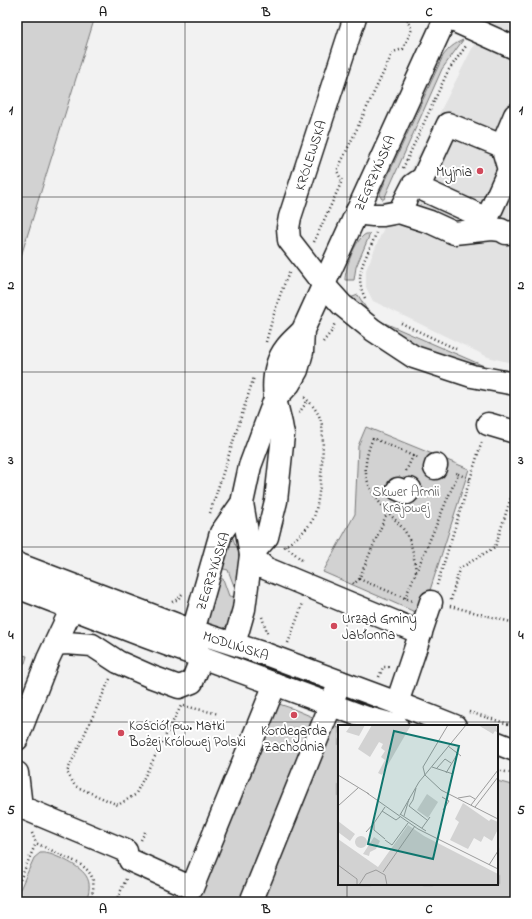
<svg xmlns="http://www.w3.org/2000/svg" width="532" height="919" viewBox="0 0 532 919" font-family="'Indie Flower',sans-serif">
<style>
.built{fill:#e2e2e2}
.green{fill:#d2d2d2;stroke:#777}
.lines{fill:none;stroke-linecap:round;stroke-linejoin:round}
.minor-casing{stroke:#1c1c1c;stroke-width:25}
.major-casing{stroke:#1c1c1c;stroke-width:25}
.path{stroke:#1c1c1c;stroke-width:2.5;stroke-dasharray:1 3;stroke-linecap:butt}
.minor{stroke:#fff;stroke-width:22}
.major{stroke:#fff;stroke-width:22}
.grid{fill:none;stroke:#1c1c1c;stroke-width:1;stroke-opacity:0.55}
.poi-dot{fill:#d1495b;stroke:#fff;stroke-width:1.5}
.labels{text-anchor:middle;stroke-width:4;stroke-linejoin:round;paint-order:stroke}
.street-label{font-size:14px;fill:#1c1c1c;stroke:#fff}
.poi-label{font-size:14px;fill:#1c1c1c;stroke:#fff;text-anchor:start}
.park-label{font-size:14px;fill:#5c5c5c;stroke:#fff}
.inset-road{fill:none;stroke:#9c9c9c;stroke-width:1}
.view{fill:#0f766e;fill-opacity:0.15;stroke:#0f766e;stroke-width:2}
.inset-edge{fill:none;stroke:#1c1c1c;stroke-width:2}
.neatline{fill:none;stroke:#1c1c1c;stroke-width:1.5}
.grid-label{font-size:13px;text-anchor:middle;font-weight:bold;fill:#1c1c1c}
</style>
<rect width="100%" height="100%" fill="#f2f2f2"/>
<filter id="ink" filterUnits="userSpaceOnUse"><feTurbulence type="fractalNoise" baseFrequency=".025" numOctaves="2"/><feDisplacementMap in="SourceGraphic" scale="8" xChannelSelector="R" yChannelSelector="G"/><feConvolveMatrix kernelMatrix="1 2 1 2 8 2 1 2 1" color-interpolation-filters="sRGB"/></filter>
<g filter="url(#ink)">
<path class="built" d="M488 17H515V364L488 357 373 301 366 287V270L396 199Z"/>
<path class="green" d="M17 17H95L17 269Z
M463 40 442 69 384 199H382L381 198 380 193 443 56C449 48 454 44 463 40Z
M366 234H370L356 267 354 280H345C345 269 355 239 366 234Z
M358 295 367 310 380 321 484 366 485 371 474 368 413 345 385 327 350 298Z
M366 427 469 469 422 615 323 572 355 514 358 446Z
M231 533 235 544 241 555 238 586H234L228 570 220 568Z
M218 578 223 579 229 596 237 597 231 621 222 630 208 625V619Z
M17 654 27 656 25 663 17 665Z
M276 703 291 708 339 728V884H497V781L515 786V902H195Z
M40 853C49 852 57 857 65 860 84 870 96 879 85 902H17V896L34 858Z"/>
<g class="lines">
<g class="minor-casing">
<path id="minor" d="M355 17 290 217 288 228 289 240 324 285 342 305 373 330 414 357 472 376 515 384
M446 17 515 48
M413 185 487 219
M357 211 364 214 373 215H383L399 212 430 222 454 233 492 229 501 230 506 233 515 232
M399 212 413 185 423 178 448 124 502 146
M482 230 509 170 502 146 515 115
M275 399 281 424 283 435 276 501 267 537 251 555 265 568 421 633
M488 424 515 432
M435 468 436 465
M398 489 407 493 410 489
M56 644 66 643 92 645 118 662 152 677 179 687 192 682 202 657
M397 703 431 602
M17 739 48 659 72 608
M17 773 21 807 126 851
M130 860 192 888 275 684
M251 902 340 682"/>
</g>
<g class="major-casing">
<path id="major" d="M275 399C273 382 275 362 286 348 291 341 298 336 303 330
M17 564 193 631 268 655 397 703 455 726
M17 587 147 637 367 718 397 726
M198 644 193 631 221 533 242 503
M234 644 244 609 251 555 242 503 250 466 275 399 289 384 297 370 302 352 303 330 446 17
M497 743 515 750"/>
</g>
<path class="path" d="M403 168 448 71 466 46
M314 242 342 181 337 171 393 52 403 49 412 29 407 21 409 17
M365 298C352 271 368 258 376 233
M401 323 456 349
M266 342C273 317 279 294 290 271
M323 342 331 332 335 323
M299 413 308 400
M413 456 373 438C360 469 364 487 388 512 394 519 401 525 406 533 413 546 414 558 416 572
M406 471 413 456 419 458
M458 474 470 479
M210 513 254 377
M286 546 303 561
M284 547C296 539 306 531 313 519 320 505 326 436 321 421 318 411 311 403 303 396
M359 579 412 601
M353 583 354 584 359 579 390 506
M437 585 482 441
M405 598 458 474 454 472
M451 600 459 569 495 547 515 485
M172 602 178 599 183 593
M450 606 515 623
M262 617 268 635
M288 643 303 603
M379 677 383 667H389
M110 679 67 772 75 786 118 805 135 795 181 706
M184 706 219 714
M469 712 515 726
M497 770 515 774
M32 833 36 843C46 848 56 852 65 857 87 866 101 876 89 902
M141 840 145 832
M17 887 36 843
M116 902 126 879
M229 902 232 895"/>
<use href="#minor" class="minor"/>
<use href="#major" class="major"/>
</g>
</g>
<path class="grid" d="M185 17V902M347 17V726M17 197H515M17 372H515M17 547H515M17 722H515M347 884V902"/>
<g class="poi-dot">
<circle cx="480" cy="171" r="4"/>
<circle cx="334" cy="626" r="4"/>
<circle cx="294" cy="715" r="4"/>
<circle cx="121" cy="733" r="4"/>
</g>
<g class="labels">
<g class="street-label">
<text transform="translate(310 155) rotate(-72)" y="5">KRÓLEWSKA</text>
<text transform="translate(374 173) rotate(-66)" y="5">ZEGRZYŃSKA</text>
<text transform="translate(212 571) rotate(-72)" y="5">ZEGRZYŃSKA</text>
<text transform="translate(236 645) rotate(18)" y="5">MODLIŃSKA</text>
</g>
<g class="poi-label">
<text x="472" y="176" text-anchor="end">Myjnia</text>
<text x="342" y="623">Urząd Gminy<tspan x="342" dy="16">Jabłonna</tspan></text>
<text x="129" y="730">Kościół pw. Matki<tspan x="129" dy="16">Bożej Królowej Polski</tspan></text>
<text x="294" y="735" text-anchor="middle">Kordegarda<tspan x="294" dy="16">Zachodnia</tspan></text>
</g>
<g class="park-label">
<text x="406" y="496">Skwer Armii<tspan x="406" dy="16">Krajowej</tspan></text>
</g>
</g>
<g transform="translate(338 725)">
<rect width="160" height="160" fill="#f2f2f2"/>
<path d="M13 0H27L21 11 8 7ZM34 0H73L44 50 40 48 47 35 43 32 47 26 43 23 45 19 41 17 32 32 20 24ZM140 0H158L160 8 157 6 155 9ZM89 69 100 77 90 93 79 85ZM125 78 151 96 153 94 160 97V104L154 116 146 111 143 117 136 113 130 124 112 115 121 97 117 94ZM0 96 17 109 12 116 0 107ZM70 100 86 111 160 149V160H0V114L40 142ZM17 117a6 6 0 1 1 12 0a6 6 0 1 1-12 0ZM36 112 42 116 38 124 32 127 31 131 25 129Z" fill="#d2d2d2"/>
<path class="inset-road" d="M110 0 85 42 87 50 103 65 160 94M110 21 123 31M94 42 115 49M99 43 107 34 113 38M108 48 120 28M0 50 31 69M78 63 75 75 71 81 89 95M29 68 80 104 160 144M104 72 111 76 105 85M120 73 132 71 137 74M133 80 160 45M0 81 20 63M137 82 160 52M44 86 58 95 62 92M62 89 88 106M62 90 81 57 128 0M66 91 71 74M84 103 92 92M28 107 36 98M47 114 36 105V98L47 82M47 115 54 120 70 98M0 140 19 154V160M151 140 160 126M45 147 77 101M21 160 28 149 38 145 47 150 49 160"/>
<path class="view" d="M56 6 121 21 95 134 30 119Z"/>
<rect width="160" height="160" class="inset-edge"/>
</g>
<rect width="532" height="919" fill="none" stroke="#fff" stroke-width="44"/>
<rect x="22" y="22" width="488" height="875" class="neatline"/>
<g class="grid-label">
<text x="103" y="16">A</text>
<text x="266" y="16">B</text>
<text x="429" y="16">C</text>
<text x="11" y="114">1</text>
<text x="521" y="114">1</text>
<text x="11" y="289">2</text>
<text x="521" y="289">2</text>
<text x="11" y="464">3</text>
<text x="521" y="464">3</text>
<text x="11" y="639">4</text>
<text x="521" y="639">4</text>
<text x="11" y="814">5</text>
<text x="521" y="814">5</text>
<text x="103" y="913">A</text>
<text x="266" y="913">B</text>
<text x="429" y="913">C</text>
</g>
</svg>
